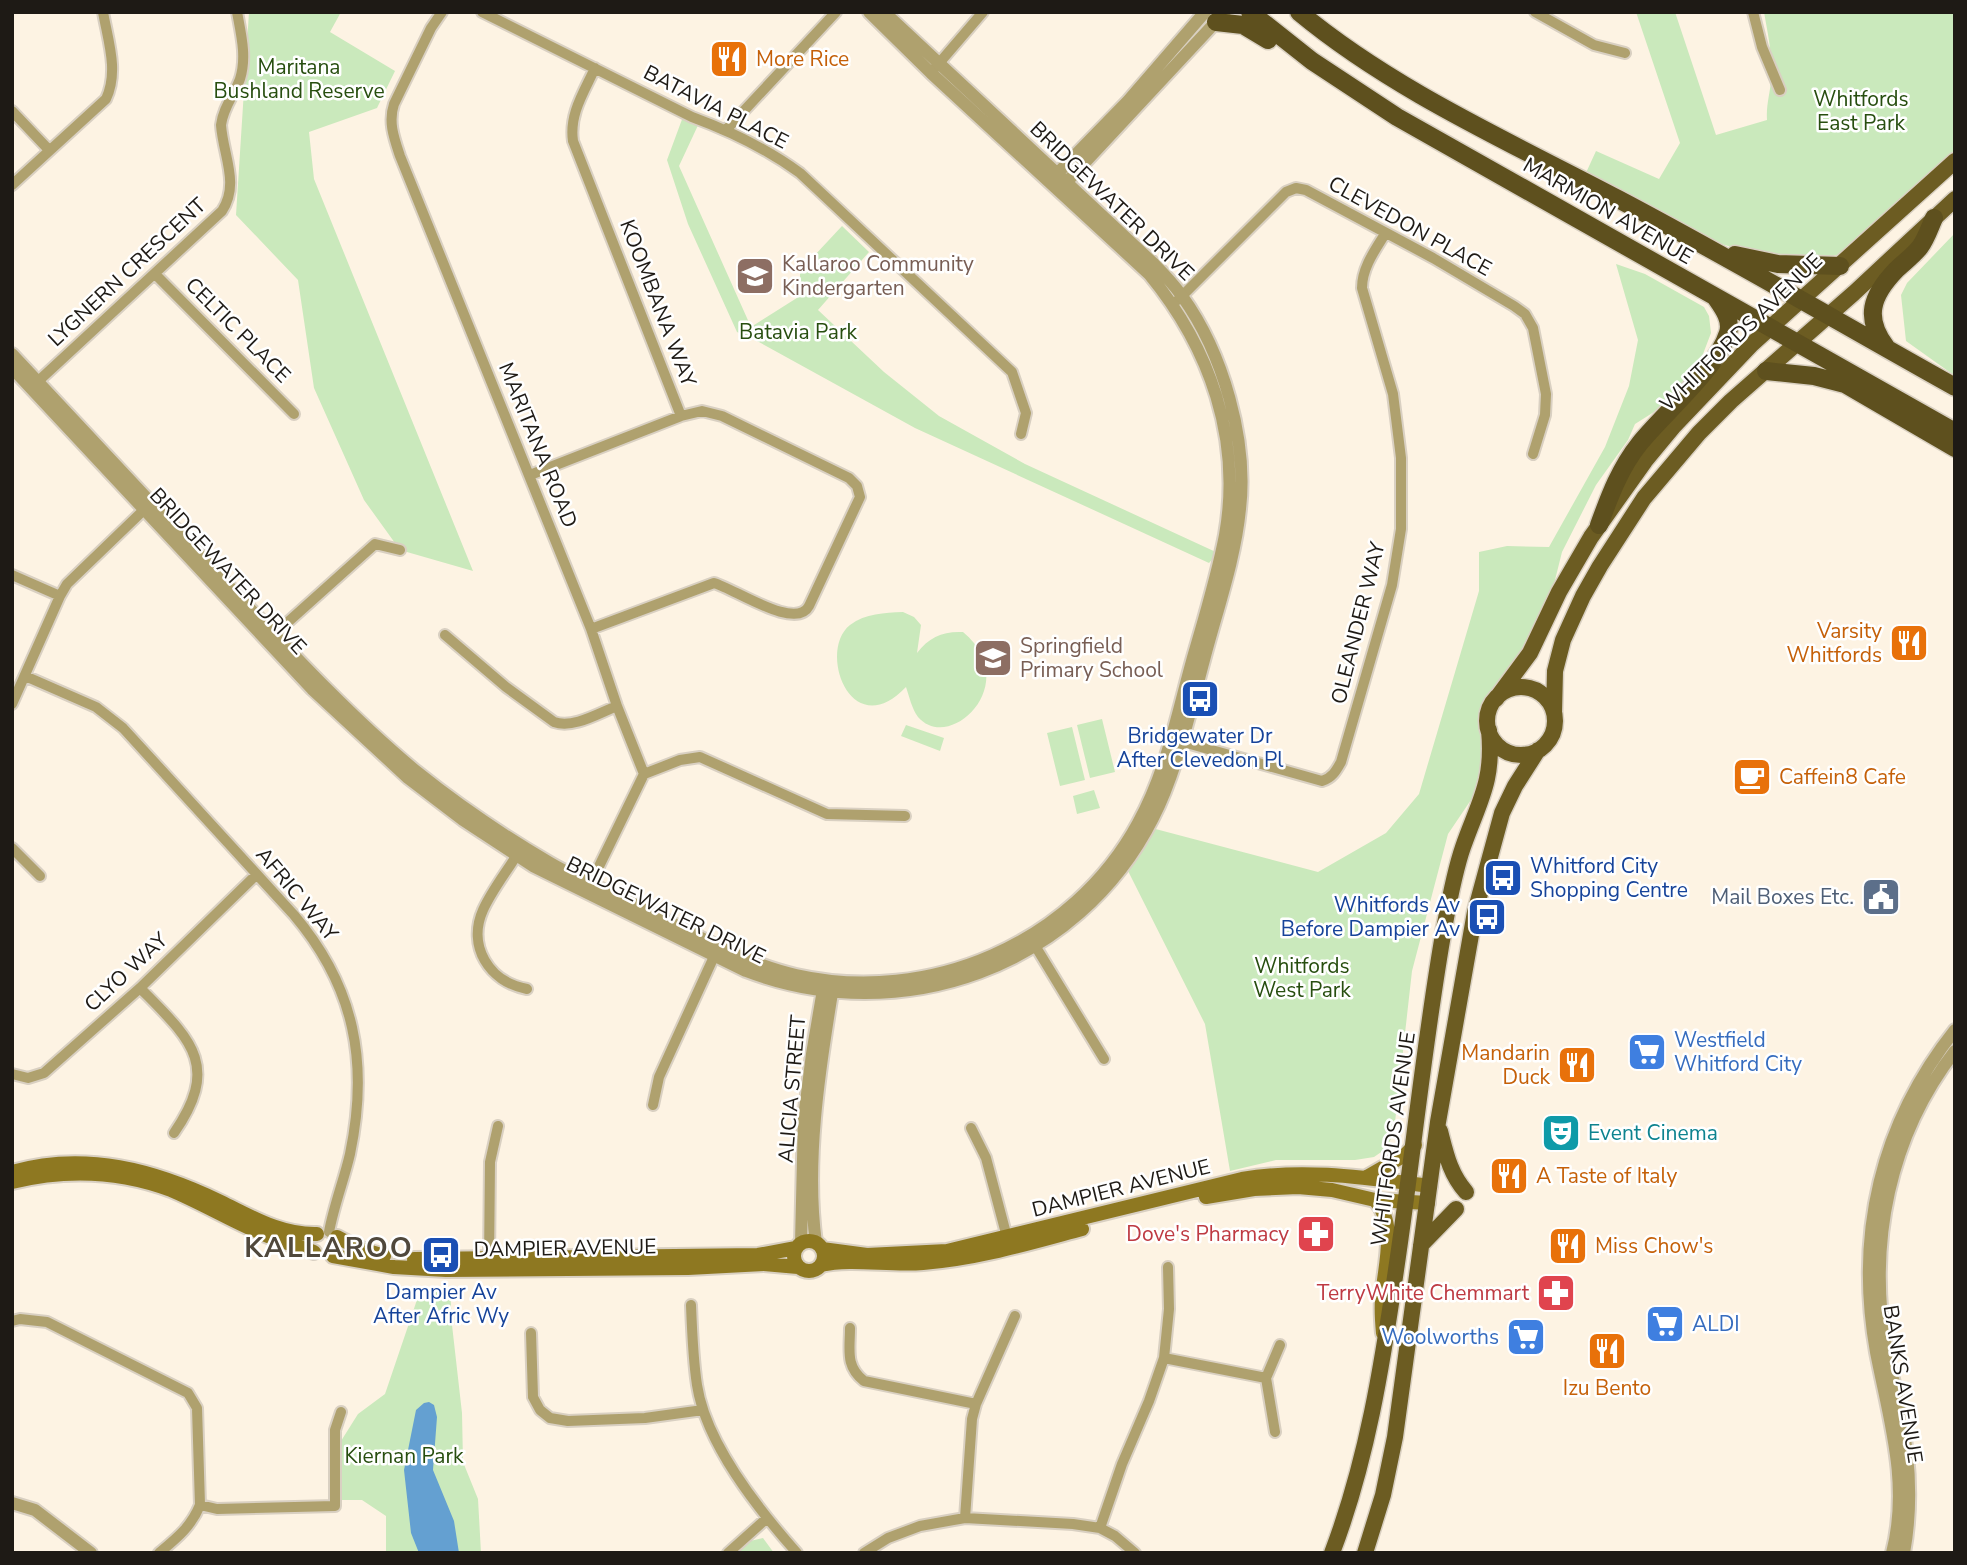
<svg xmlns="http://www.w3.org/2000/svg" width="1967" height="1565" viewBox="0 0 1967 1565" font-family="'Nunito Sans',sans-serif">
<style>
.green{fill:#cae9bc}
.water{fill:#64a0d1}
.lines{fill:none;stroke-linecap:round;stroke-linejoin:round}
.minor-casing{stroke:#d9d0c2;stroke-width:14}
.tertiary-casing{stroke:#d9d0c2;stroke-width:16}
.secondary-casing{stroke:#d9d0c2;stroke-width:18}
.primary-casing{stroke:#d9d0c2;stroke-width:19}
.trunk-casing{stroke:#d9d0c2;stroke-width:21}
.minor{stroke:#afa16e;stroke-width:10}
.tertiary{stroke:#afa16e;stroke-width:12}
.secondary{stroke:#8e7821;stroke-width:14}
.primary{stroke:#6c5c22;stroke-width:16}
.trunk{stroke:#5e501e;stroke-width:18}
.labels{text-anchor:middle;stroke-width:5;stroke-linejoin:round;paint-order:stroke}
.food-label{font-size:21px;fill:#c56008;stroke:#fff;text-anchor:start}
.park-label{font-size:21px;fill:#274e0f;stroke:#fff}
.street-label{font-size:21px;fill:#1e1a15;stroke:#fff}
.education-label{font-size:21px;fill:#785e54;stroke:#fff;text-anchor:start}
.transit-label{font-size:21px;fill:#164399;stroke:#fff}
.service-label{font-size:21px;fill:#4e5e75;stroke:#fff;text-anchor:end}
.shop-label{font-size:21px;fill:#366cbe;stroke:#fff;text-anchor:start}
.culture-label{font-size:21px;fill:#0d838f;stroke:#fff;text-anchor:start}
.health-label{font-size:21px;fill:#be3a42;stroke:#fff;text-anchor:end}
.district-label{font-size:28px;font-weight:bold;letter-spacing:2px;fill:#50483c;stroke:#fff}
</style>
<rect width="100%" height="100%" fill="#fdf3e3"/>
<path class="green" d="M249 12H341L330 32 395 71 377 108 309 132 314 179 473 571 400 550 364 500 314 388 298 280 236 215Z
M1636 12H1675L1716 135 1767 120C1766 105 1770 94 1771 80 1773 57 1768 35 1764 12H1955V154L1848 252 1821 259 1745 251 1708 240 1585 175 1596 151 1659 179 1680 143Z
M684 114 700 121 679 166 751 327 800 296V271L842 226 869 252 818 310 884 372 939 416 1025 464 1218 553 1209 563 915 428 759 342 737 332 688 224 667 160Z
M1955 233V376L1906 341 1901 295 1907 283Z
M1616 264 1645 274 1704 307 1709 316 1711 333 1703 354 1681 384 1654 412 1635 424 1628 440 1596 485 1562 552 1544 624 1520 664 1485 702 1480 727 1484 750 1479 788 1448 834 1412 971 1394 1131 1387 1148 1374 1157 1355 1160H1276L1230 1171 1205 1024 1125 865 1148 827 1318 872 1386 833 1419 794 1479 591V552L1507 546 1549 547 1605 447 1629 386 1638 340Z
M903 612 914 617 921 625 917 653C929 637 943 631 963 632 1024 683 950 754 918 717 912 709 909 696 906 687 851 745 817 651 850 625 866 613 884 613 903 612Z
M1102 719 1115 772 1090 778 1077 725Z
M906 725 944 738 940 751 901 736Z
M1072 727 1085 780 1060 786 1047 733Z
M1094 790 1100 808 1077 814 1073 796Z
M450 1287 452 1325 462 1413 463 1462 478 1499 481 1553H386V1516L362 1500H341V1441L358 1414 385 1394 421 1288Z
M763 1538 774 1553H736L750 1541Z"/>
<path class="water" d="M429 1402 434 1405 437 1417 433 1470 454 1521 459 1553H419L411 1533 404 1470 416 1410 424 1403Z"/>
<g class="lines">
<g class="minor-casing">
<path id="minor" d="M442 12 431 28 394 104C388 122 394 138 400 156L591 629 617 706 644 774 587 891
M482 12 692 117C730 131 767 149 800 173L1012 372 1026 413 1021 434
M1535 12 1594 45 1625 53
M1753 12 1762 47 1780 90
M935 68 983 12
M12 111 49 150
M726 130 836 12
M12 185 106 99C119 71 108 41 103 12
M155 274 294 414
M1178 300 1286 192 1296 188 1306 190 1433 258 1514 306 1525 314 1533 328 1546 394 1545 415 1533 454
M33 386 222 211C240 184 223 155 221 125 223 108 234 95 240 79 247 57 241 34 237 12
M530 475 681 416
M12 575 60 596
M591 629 714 583C735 589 796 631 809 606L860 497 857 486 849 478 722 416 702 411 681 416 573 141C569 114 584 92 595 68
M445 635 506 687 554 722C573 729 599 713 617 706
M269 639 375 544 400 550
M25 676 96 707 123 728 294 915C355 987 369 1063 350 1154 344 1180 334 1205 329 1232
M12 704 60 596 67 584 149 505
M1176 740 1322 781C1332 778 1336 771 1341 762L1392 585 1401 529V458L1393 394 1362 288C1362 268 1375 250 1385 234
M644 774 680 760 700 757 827 814 905 816
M12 848 40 876
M521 848C509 869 493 888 483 910 467 946 489 982 527 989
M1031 939 1104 1059
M140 988C189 1038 222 1064 174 1133
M12 1074 28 1078 44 1073 140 988 256 875
M653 1105 659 1077 717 950
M971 1128 986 1158 1008 1241
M489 1262 490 1162 498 1126
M691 1305C692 1331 693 1359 697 1385 706 1444 758 1509 797 1553
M12 1321 20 1319 47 1322 188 1393 197 1408 200 1505C191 1527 177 1538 159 1553
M850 1328C850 1350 845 1366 864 1381L976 1404
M531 1333 533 1397 540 1410 550 1418 568 1421 645 1418 703 1410
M1164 1358 1266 1378
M1275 1432 1266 1378 1280 1345
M200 1505 217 1509 335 1506V1430L341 1412
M965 1518 972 1419 976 1404 1015 1316
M1100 1528 1122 1464 1149 1401 1164 1358 1169 1309 1168 1267
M728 1553 766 1519
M864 1553 888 1538 920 1526 965 1518 1073 1524 1100 1528 1115 1536 1135 1553"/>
</g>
<g class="tertiary-casing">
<path id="tertiary" d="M1054 177 1128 101 1205 12
M1063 186 1225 12
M12 354C83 430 154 505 224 581 286 647 348 715 417 772 458 805 504 836 550 863 581 881 616 895 649 912 697 935 744 963 796 975 929 1005 1073 943 1138 823 1166 773 1177 715 1192 661 1204 619 1217 577 1225 535 1242 439 1210 348 1149 274L931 73 869 12
M12 368 312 689 408 778 463 820 533 866 746 971C901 1030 1078 967 1153 818 1176 774 1191 708 1204 660 1217 610 1235 560 1240 509 1248 440 1223 353 1182 296 1174 285 1164 274 1154 264L884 12
M801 1243 804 1118 812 1054 824 984
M816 1243C805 1163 819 1072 832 993L831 986
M12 1503 35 1510 91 1553
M1892 1553C1910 1484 1889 1419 1876 1352 1855 1235 1880 1124 1955 1030
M1904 1553C1913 1504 1910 1458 1900 1410 1896 1389 1890 1369 1886 1348 1868 1243 1889 1136 1955 1051"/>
</g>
<g class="secondary-casing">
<path id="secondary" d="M12 1172C85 1151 155 1170 221 1202 252 1217 281 1235 317 1234
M1365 1178 1405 1155 1415 1145
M12 1182C65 1169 120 1171 171 1190 202 1203 232 1221 263 1234 280 1241 297 1246 314 1252
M1206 1197 1254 1189 1298 1187 1332 1190 1375 1200 1428 1203
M1375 1200C1399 1226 1383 1269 1382 1300 1381 1311 1382 1322 1383 1333
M337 1237 358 1248 384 1256
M794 1256a15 15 0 1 1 30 0a15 15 0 1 1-30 0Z
M822 1249 867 1255 947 1251 1242 1179C1305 1168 1367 1178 1430 1186
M333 1256 394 1267 446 1270 688 1268 764 1264 798 1267
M414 1259 758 1255 796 1248
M821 1265C852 1258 890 1266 923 1263 977 1259 1030 1243 1082 1229"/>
</g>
<g class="primary-casing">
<path id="primary" d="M1487 721a34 34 0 1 1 68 0a34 34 0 1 1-68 0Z
M1496 699 1530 653 1559 592 1591 537 1645 461 1674 426 1752 344 1955 161
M1554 713 1555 671 1563 640 1583 596 1600 566 1644 498 1699 433 1731 401 1854 293 1955 199
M1440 1131C1446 1154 1450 1174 1466 1192
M1421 1245 1456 1209
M1332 1553C1367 1461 1382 1366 1396 1270 1413 1157 1424 1042 1444 929 1449 902 1454 873 1463 847 1479 801 1494 782 1489 730
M1365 1553 1383 1495 1395 1437 1438 1122 1475 912 1502 813 1515 786 1538 750"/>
</g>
<g class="trunk-casing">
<path id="trunk" d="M1250 12 1312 61 1397 117 1955 432
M1299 12C1393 90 1510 142 1618 199 1732 259 1842 324 1955 387
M1216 22 1243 25 1268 40
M1735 255 1778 264 1840 266
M1886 347C1864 318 1871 296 1896 270 1903 263 1913 256 1920 247 1926 239 1930 227 1934 218
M1766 371 1814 376 1845 384 1955 448
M1599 525C1610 495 1620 468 1640 443 1665 412 1717 369 1728 333 1732 320 1723 308 1716 298"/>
</g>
<use href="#minor" class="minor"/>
<use href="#tertiary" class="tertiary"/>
<use href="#secondary" class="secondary"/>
<use href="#primary" class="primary"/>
<use href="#trunk" class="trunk"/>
</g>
<defs>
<g id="restaurant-square" transform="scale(2.0125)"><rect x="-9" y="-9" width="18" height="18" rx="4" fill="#e8710a" stroke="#fff"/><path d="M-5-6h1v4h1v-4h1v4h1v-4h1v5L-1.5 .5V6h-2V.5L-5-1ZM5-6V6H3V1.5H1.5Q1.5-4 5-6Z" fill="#fff"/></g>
<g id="school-square" transform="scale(2.0125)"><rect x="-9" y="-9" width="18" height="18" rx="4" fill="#8d6e63" stroke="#fff"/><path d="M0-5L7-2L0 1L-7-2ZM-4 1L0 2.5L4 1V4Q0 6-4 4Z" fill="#fff"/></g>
<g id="bus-square" transform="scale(2.0125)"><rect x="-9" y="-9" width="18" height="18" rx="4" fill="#1a4fb4" stroke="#fff"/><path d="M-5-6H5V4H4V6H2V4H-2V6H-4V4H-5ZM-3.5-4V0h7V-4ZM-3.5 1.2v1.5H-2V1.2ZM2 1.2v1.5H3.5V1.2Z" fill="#fff"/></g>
<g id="cafe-square" transform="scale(2.0125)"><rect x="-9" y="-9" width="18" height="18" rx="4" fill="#e8710a" stroke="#fff"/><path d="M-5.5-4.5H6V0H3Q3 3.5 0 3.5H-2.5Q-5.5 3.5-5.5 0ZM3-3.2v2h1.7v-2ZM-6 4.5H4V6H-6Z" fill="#fff"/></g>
<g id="civic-square" transform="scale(2.0125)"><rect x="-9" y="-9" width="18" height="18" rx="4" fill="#5c6f8a" stroke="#fff"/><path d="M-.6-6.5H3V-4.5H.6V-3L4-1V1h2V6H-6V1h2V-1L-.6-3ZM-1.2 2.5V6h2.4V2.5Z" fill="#fff"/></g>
<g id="supermarket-square" transform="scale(2.0125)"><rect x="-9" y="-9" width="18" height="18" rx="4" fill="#3f7fe0" stroke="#fff"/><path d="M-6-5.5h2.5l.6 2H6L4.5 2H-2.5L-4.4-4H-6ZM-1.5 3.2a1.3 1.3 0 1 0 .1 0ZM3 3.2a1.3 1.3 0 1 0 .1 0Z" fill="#fff"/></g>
<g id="theatre-square" transform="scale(2.0125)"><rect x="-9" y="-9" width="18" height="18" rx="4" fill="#0f9aa8" stroke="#fff"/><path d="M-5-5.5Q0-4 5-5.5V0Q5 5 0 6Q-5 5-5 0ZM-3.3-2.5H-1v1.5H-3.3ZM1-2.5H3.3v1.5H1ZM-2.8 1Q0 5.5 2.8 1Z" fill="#fff"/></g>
<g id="pharmacy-square" transform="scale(2.0125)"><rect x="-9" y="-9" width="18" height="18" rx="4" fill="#e0444e" stroke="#fff"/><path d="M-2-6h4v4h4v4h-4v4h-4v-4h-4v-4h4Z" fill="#fff"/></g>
</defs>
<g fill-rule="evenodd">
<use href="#restaurant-square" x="729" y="59"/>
<use href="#school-square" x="755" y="276"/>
<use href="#restaurant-square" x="1909" y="643"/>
<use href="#school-square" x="993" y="658"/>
<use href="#bus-square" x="1200" y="699"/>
<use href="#cafe-square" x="1752" y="777"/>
<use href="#bus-square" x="1503" y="878"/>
<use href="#civic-square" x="1881" y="897"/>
<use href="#bus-square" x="1487" y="917"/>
<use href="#supermarket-square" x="1647" y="1052"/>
<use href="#restaurant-square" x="1577" y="1065"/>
<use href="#theatre-square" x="1561" y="1133"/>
<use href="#restaurant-square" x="1509" y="1176"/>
<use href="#pharmacy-square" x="1316" y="1234"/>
<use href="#restaurant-square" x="1568" y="1246"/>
<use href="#bus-square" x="441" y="1255"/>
<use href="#pharmacy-square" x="1556" y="1293"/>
<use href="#supermarket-square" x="1665" y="1324"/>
<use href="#supermarket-square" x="1526" y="1337"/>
<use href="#restaurant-square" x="1607" y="1351"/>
</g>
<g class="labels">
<g class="food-label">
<text x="756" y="66">More Rice</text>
<text x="1882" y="638" text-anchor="end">Varsity<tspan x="1882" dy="24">Whitfords</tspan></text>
<text x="1779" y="784">Caffein8 Cafe</text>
<text x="1550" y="1060" text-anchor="end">Mandarin<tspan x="1550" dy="24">Duck</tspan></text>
<text x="1536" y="1183">A Taste of Italy</text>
<text x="1595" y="1253">Miss Chow's</text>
<text x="1607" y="1395" text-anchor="middle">Izu Bento</text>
</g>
<g class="park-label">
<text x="299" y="74">Maritana<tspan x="299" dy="24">Bushland Reserve</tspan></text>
<text x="1861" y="106">Whitfords<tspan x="1861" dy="24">East Park</tspan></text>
<text x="798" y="339">Batavia Park</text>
<text x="1302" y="973">Whitfords<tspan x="1302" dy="24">West Park</tspan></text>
<text x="404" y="1463">Kiernan Park</text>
</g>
<g class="street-label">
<text transform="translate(716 107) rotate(27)" y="7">BATAVIA PLACE</text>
<text transform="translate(1112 201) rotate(44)" y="7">BRIDGEWATER DRIVE</text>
<text transform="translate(1608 211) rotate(30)" y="7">MARMION AVENUE</text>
<text transform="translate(1410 226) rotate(29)" y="7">CLEVEDON PLACE</text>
<text transform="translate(127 272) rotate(-43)" y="7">LYGNERN CRESCENT</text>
<text transform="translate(658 303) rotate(69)" y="7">KOOMBANA WAY</text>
<text transform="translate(238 330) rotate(45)" y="7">CELTIC PLACE</text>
<text transform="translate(1741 332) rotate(-44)" y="7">WHITFORDS AVENUE</text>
<text transform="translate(538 445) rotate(68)" y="7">MARITANA ROAD</text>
<text transform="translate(228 571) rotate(47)" y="7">BRIDGEWATER DRIVE</text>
<text transform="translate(1358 623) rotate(-76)" y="7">OLEANDER WAY</text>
<text transform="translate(297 894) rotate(50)" y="7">AFRIC WAY</text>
<text transform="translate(666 910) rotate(26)" y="7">BRIDGEWATER DRIVE</text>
<text transform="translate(126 972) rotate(-43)" y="7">CLYO WAY</text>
<text transform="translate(792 1089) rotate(-85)" y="7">ALICIA STREET</text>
<text transform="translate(1393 1139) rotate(-82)" y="7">WHITFORDS AVENUE</text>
<text transform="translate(1121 1188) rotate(-14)" y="7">DAMPIER AVENUE</text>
<text transform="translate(565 1248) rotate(-1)" y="7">DAMPIER AVENUE</text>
<text transform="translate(1903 1384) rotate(81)" y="7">BANKS AVENUE</text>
</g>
<g class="education-label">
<text x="782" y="271">Kallaroo Community<tspan x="782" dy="24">Kindergarten</tspan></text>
<text x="1020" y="653">Springfield<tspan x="1020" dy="24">Primary School</tspan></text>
</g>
<g class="transit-label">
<text x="1200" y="743">Bridgewater Dr<tspan x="1200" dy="24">After Clevedon Pl</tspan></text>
<text x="1530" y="873" text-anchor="start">Whitford City<tspan x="1530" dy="24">Shopping Centre</tspan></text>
<text x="1460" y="912" text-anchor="end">Whitfords Av<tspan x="1460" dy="24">Before Dampier Av</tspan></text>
<text x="441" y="1299">Dampier Av<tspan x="441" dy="24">After Afric Wy</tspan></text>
</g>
<g class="service-label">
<text x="1854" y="904">Mail Boxes Etc.</text>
</g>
<g class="shop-label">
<text x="1674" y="1047">Westfield<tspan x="1674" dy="24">Whitford City</tspan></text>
<text x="1692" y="1331">ALDI</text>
<text x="1499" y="1344" text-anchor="end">Woolworths</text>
</g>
<g class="culture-label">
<text x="1588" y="1140">Event Cinema</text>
</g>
<g class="health-label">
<text x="1289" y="1241">Dove's Pharmacy</text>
<text x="1529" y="1300">TerryWhite Chemmart</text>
</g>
<g class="district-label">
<text x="329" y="1257">KALLAROO</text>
</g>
</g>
<rect width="1967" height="1565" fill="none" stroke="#1e1a15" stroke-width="28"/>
</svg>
